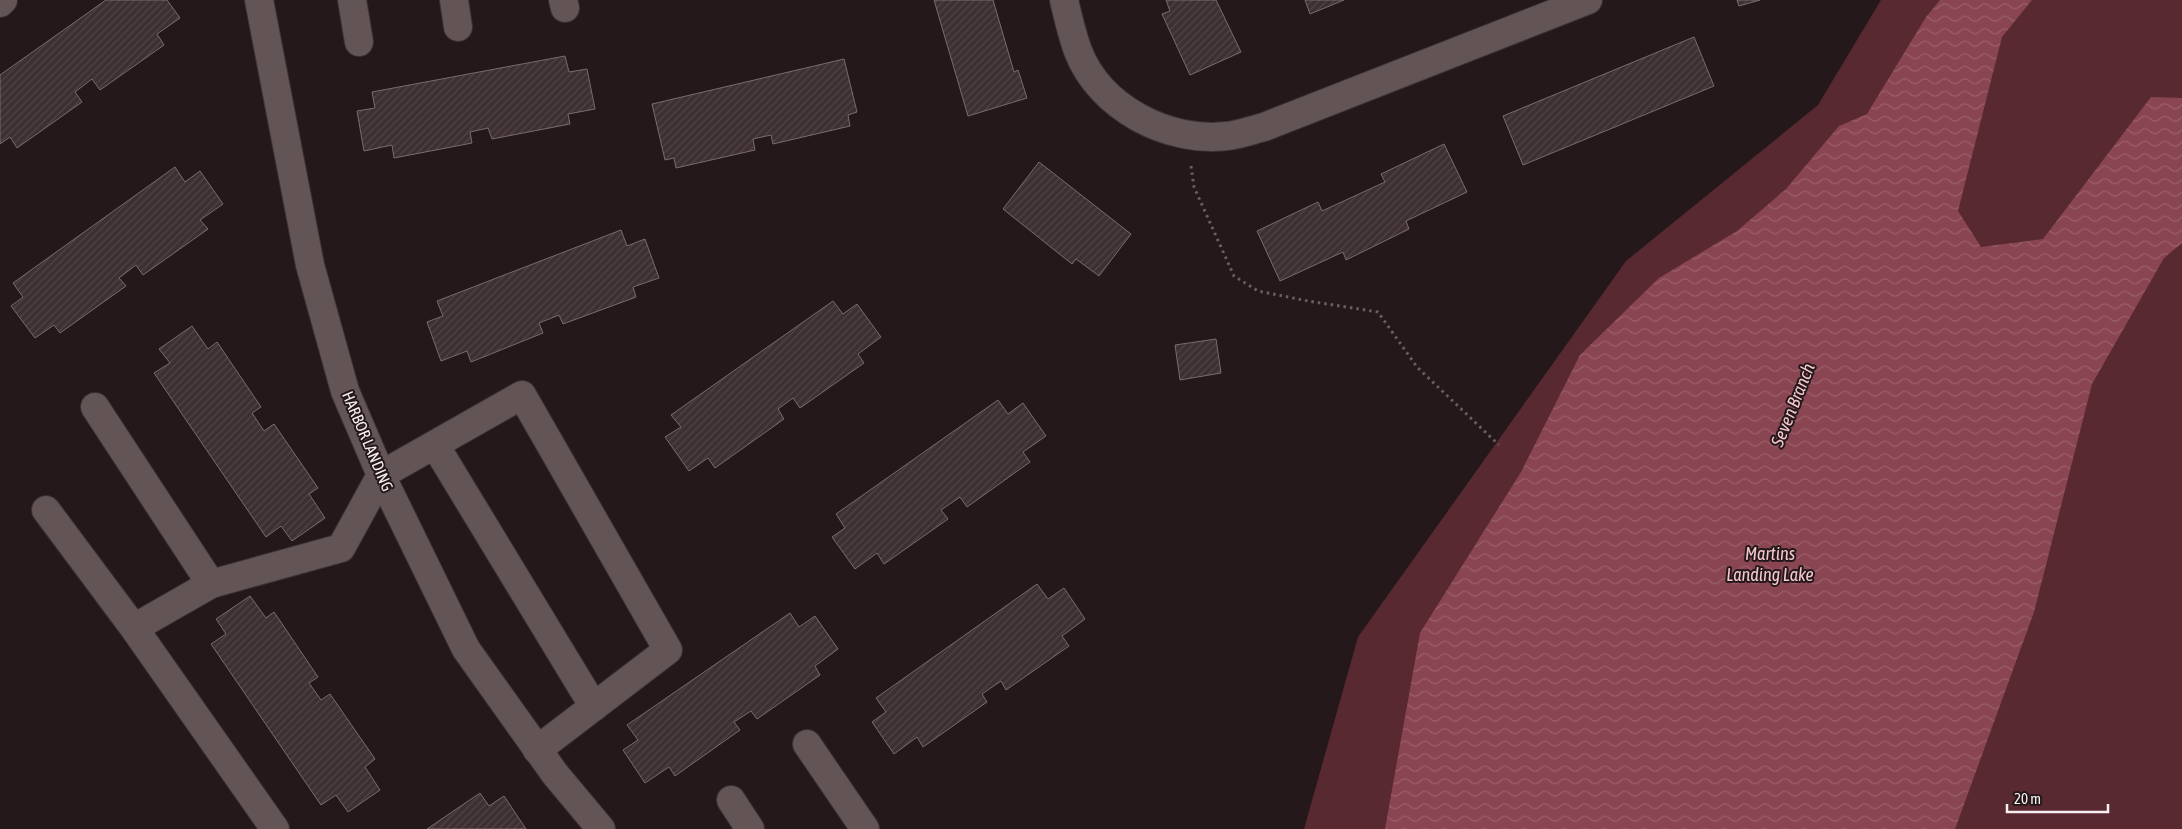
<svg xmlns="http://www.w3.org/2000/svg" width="2182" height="829" viewBox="0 0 2182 829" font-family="'Asap Condensed',sans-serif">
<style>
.park{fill:#592931}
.water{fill:url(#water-waves)}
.building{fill:url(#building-hatch);stroke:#7b6b6d}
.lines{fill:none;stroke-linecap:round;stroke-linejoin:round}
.street-casing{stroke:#3c3334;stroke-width:30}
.path{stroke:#695e60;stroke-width:3;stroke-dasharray:2.5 4;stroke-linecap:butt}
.street{stroke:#635456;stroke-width:28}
.labels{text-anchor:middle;stroke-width:4;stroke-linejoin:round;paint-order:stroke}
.street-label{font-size:16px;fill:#f8eff0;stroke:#24181a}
.water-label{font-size:18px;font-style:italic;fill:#f5cacf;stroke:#24181a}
</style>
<defs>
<pattern id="water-waves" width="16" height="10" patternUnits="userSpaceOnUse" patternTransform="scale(1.25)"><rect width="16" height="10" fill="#894551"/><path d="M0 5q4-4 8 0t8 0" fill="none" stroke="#9a606a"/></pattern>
<pattern id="building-hatch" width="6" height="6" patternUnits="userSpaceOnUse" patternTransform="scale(1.25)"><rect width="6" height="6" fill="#3e3032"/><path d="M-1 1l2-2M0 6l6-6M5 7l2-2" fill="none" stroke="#514446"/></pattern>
</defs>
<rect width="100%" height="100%" fill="#24181a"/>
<path class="park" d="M1881 0H2182V829H1304L1358 637 1626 261 1818 105Z"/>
<path class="water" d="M1940 0H2032L2002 37 1958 211 1981 247 2043 239 2151 97 2182 98V243L2164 258 2092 384 2034 612 1955 829H1385L1420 633 1521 472 1580 355 1659 278 1737 231 1786 189 1839 126 1867 114 1926 17Z"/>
<path class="building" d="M106 0H167L180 18 157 34 164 45 100 90 92 79 75 92 82 102 17 148 10 137 0 144V75Z
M934 0H993L1014 72 1018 70 1027 98 968 116Z
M1166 0H1216L1241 52 1190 75 1162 14 1170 11Z
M1305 0H1344L1310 14Z
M1737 0H1760L1739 6Z
M1694 37 1714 86 1523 165 1503 116Z
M565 56 569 72 587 69 595 109 568 114 570 124 492 139 488 128 470 132 472 143 394 158 392 145 364 151 357 111 375 108 372 92Z
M844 59 857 112 848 115 850 126 773 144 771 135 753 139 755 150 676 168 674 158 665 160 652 104Z
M1444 144 1467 192 1406 221 1409 229 1346 260 1343 252 1280 281 1257 231 1318 202 1322 211 1385 182 1381 174Z
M1039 162 1131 234 1099 276 1076 259 1072 264 1003 209Z
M175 167 185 182 200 171 223 204 200 220 208 229 143 275 136 265 119 278 126 286 60 333 54 325 35 338 11 306 23 297 13 283Z
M621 230 627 246 645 239 659 278 633 287 636 297 563 324 559 315 539 323 543 333 471 362 467 351 441 361 427 322 443 316 437 301Z
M833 301 843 314 857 304 881 337 858 354 864 363 800 408 793 398 778 409 784 419 715 468 708 458 689 471 665 437 681 427 671 415Z
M192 326 208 349 217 342 261 407 252 413 264 431 274 424 318 488 309 494 325 518 292 541 281 526 266 537 154 373 170 363 159 349Z
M1216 339 1221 373 1180 380 1175 345Z
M998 400 1008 414 1023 403 1046 436 1023 452 1030 462 967 507 960 497 941 510 948 519 884 564 877 553 855 569 832 537 845 528 836 514Z
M1037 584 1048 599 1064 588 1085 619 1062 636 1069 646 1006 690 1001 681 982 694 987 702 923 747 917 737 894 754 872 722 886 712 876 698Z
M250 596 266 618 274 612 318 677 309 683 321 700 330 694 375 759 365 767 380 790 348 812 336 795 321 805 211 644 226 634 216 619Z
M790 613 799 627 815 616 838 649 815 666 820 675 757 719 751 711 734 722 740 730 675 776 669 767 645 783 623 750 638 740 627 725Z
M480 793 489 806 504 796 526 829H427Z"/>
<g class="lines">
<g class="street-casing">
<path id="street" d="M259 0 310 265 345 391 381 475 466 649 555 774 601 829
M352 0 359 42
M454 0 458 27
M563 0 565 8
M1064 0C1068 17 1072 35 1078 51 1100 108 1168 143 1227 136 1239 135 1252 130 1264 127L1588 0
M0 3 3 0
M95 407 211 584
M435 445 594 707
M46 510 134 628 275 829
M134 628 211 584 341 548 381 475 522 395 668 650 537 750
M807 744 865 829
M731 800 750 829"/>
</g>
<path class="path" d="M1191 166 1194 187 1234 276 1258 291 1308 301 1378 312 1417 367 1499 445"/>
<use href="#street" class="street"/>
</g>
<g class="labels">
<g class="street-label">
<text transform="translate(368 441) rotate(67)" y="6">HARBOR LANDING</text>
</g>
<g class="water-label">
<text transform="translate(1793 405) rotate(-68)" y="6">Seven Branch</text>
<text x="1770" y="560">Martins<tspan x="1770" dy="21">Landing Lake</tspan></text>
</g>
</g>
<path d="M2007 804v8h101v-8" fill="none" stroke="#f8eff0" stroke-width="2.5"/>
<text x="2014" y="804" font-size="15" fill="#f8eff0" stroke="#24181a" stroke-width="4" paint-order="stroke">20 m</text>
</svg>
